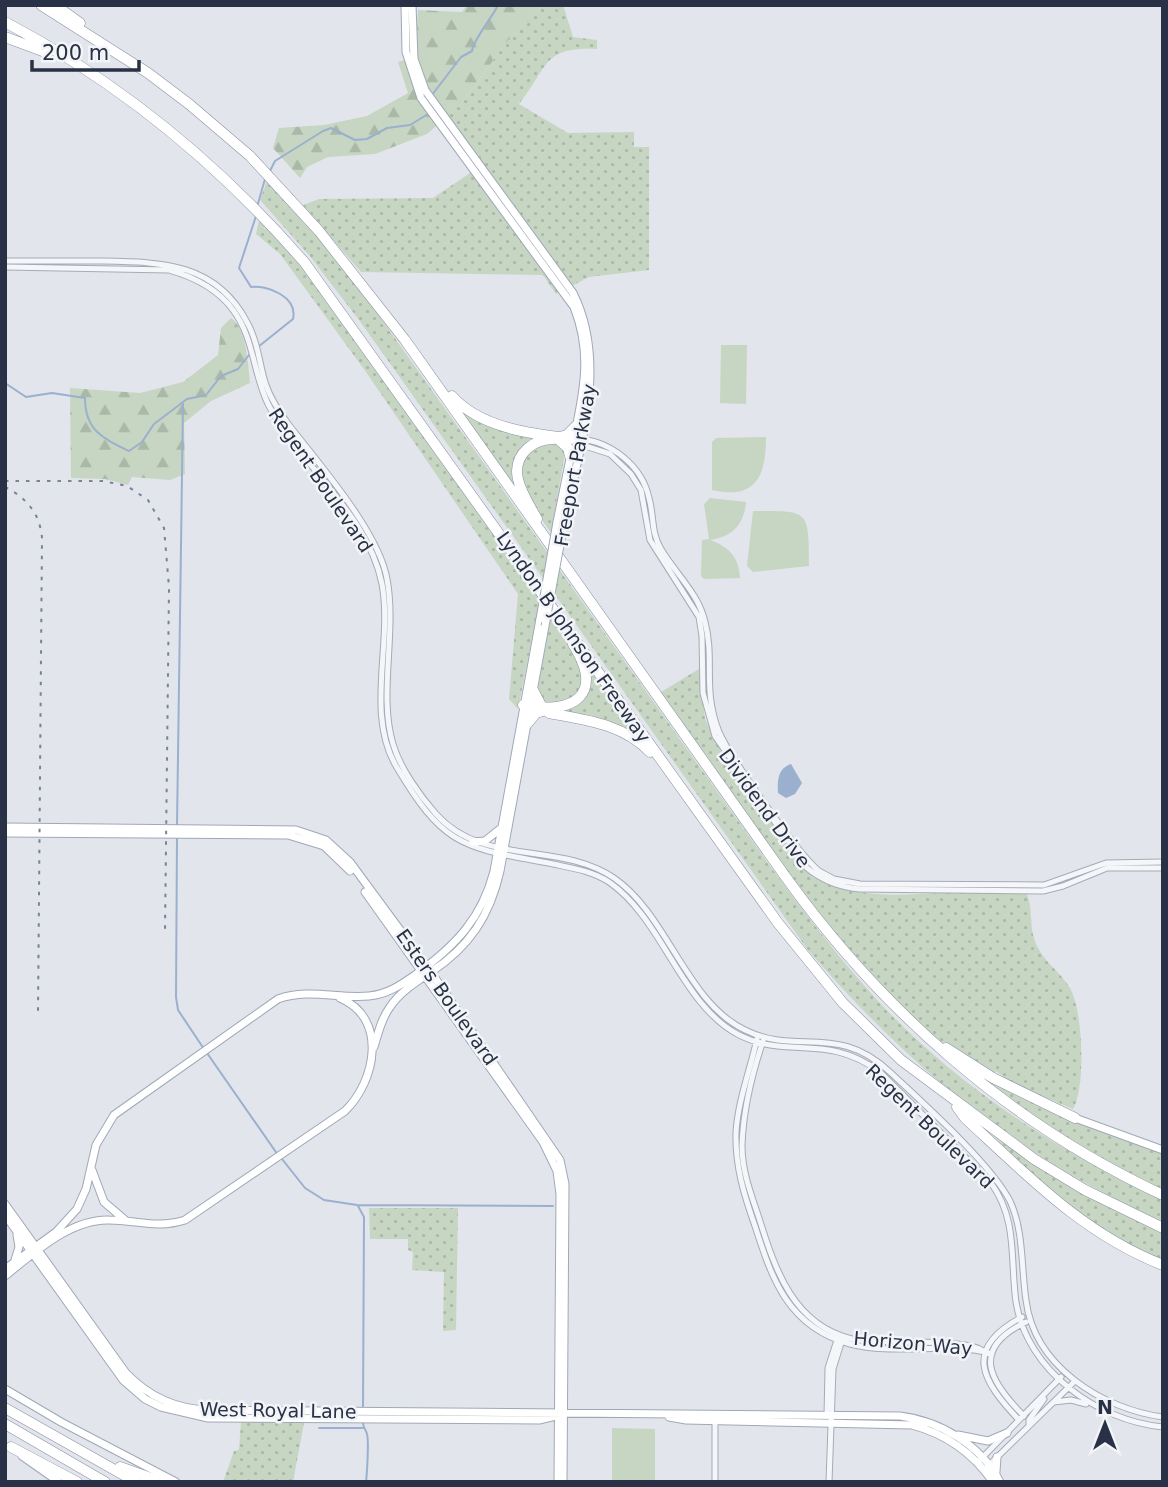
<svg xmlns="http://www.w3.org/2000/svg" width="1168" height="1487" viewBox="0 0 1168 1487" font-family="'DejaVu Sans',sans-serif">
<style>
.grass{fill:url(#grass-dots)}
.forest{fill:url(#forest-firs)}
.park{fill:#c6d6c2}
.water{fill:#9bb0ce}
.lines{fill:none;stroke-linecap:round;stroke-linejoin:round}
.stream{stroke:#9bb0ce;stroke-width:2}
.minor-casing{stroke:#a6abb6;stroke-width:7}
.major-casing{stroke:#a0a8b8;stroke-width:9}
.highway-casing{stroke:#8891a3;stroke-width:11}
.minor{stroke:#f5f6f9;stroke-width:5}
.major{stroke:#fff;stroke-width:7}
.highway{stroke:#fff;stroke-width:10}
.rail{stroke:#7a8396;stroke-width:2;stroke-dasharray:3.5 7;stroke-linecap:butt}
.major-bridge-casing{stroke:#a0a8b8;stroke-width:9;stroke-linecap:butt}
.major-bridge{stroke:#fff;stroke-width:7}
.labels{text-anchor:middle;stroke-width:5;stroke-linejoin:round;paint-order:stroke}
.street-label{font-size:19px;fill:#283145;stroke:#f2f4f8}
</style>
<defs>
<pattern id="grass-dots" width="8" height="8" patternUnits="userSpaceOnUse" patternTransform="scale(1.75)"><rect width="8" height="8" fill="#c6d6c2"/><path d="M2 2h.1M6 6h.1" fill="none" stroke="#aab8a8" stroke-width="1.8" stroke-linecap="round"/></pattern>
<pattern id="forest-firs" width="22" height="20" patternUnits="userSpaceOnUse" patternTransform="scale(1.75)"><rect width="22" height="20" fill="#c6d6c2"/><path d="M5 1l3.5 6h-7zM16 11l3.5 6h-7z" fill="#aab8a8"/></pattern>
</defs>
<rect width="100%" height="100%" fill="#e2e5eb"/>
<path class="grass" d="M543 5H563L573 37 597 40V49C543 46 549 66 519 104L568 133 634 132V147H649V270L589 277 556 294 543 275 361 272 303 205 319 199 433 198 482 165 447 116 462 103 505 44Z
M267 181 315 231 372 306 773 870C804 912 835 953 869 991 948 1080 1055 1151 1163 1199V1222C1017 1156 912 1070 808 950L359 320 309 255 260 200Z
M260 216 266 222 264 229 269 226C355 327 428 438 505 546 522 570 577 641 582 666 587 691 572 699 552 707L537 697 548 621 536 619 518 709 509 699 518 594 366 372 280 254 256 234Z
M453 400 464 411 554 437 520 455 524 500Z
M551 443 564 449 565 453 551 533C533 506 491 452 551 443Z
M583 658 642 742 554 712 581 697Z
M699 669 705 719 724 757 813 877C874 912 960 882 1027 894 1033 909 1029 926 1035 941 1042 961 1060 971 1070 988 1083 1010 1086 1088 1073 1109L1012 1083 996 1071 992 1076C970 1061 946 1047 927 1030 819 935 741 809 661 692Z
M962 1061 1037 1105 1163 1153V1190C1090 1154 1024 1114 962 1061Z
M983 1130 1076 1191 1163 1234V1263L1093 1228Z
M369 1208H458L456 1330 443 1331 444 1272 412 1270 413 1252 408 1250V1239H370Z
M241 1421 304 1423 293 1482H223L234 1451 239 1450Z"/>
<path class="forest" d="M467 5H543L505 44 462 103 427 134 375 154 328 157 307 167 300 178 273 148 279 128 324 125 367 116 408 93 398 62 415 57 418 10 462 12Z
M231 318C247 329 248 365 250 383L211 401 184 423 185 474 170 480 132 477 128 485 105 479 71 478 70 388 140 393 183 382 218 355 221 328Z"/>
<path class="park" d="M721 345H747L746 404 720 403Z
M766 437C766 476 756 500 712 490V442L716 438Z
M710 498 746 502C744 524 733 537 710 540 729 547 739 557 740 578L704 579 701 576 702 540 709 539 704 504Z
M753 511C809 511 809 509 809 566L753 572 747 566Z
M612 1428 655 1429V1482H612Z"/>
<path class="water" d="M791 764 802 783 795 794 786 798 778 793C777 781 778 768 791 764Z"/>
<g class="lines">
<path class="stream" d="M432 95 461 57 472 51C473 40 492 18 498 5
M270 171 275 161 323 131 331 128 355 140 367 139 387 128 410 125 428 114
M257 207 265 179
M256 216 239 268 251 287C268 285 298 297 293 319L258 347
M5 383 26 397 52 393 85 398C85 430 102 438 129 451L142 442 154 424 187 399 206 395 221 376 238 369 249 355
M177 826 183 404
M177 838 176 997 178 1010 204 1049
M207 1053 278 1155
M282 1159 305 1188 324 1200 357 1205 553 1206
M358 1206 364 1217 363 1407
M363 1423C363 1427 366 1430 367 1434 369 1441 367 1473 366 1482
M319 1428H363"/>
<g class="minor-casing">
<path id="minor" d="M5 261C36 261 67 261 97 261 159 262 216 261 248 324 259 344 259 365 266 385 271 400 280 413 289 425 319 464 379 532 387 579 397 632 378 694 393 744 400 768 420 796 436 814 483 867 560 841 614 878 668 915 686 1002 745 1030 797 1056 838 1022 891 1073 923 1103 991 1164 1010 1201 1024 1231 1021 1267 1026 1300 1034 1366 1102 1409 1163 1417
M5 267 169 270C194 277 217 288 233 310 254 338 253 373 268 404 300 466 368 513 382 584 393 642 365 713 396 766 445 849 463 847 553 864 572 868 592 871 609 882 663 919 681 1005 739 1035 789 1060 825 1032 880 1072L991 1183C1018 1220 1010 1260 1016 1302 1027 1371 1098 1421 1163 1427
M580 439C612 442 642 466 649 498 654 515 651 533 661 549 675 573 699 594 705 622 715 660 702 689 719 732 730 757 798 854 819 871L834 879 860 884 1044 885 1106 863 1163 862
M579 444 610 454 631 474 641 490 650 540 699 617 702 636 703 693 715 736 807 868C823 881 839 887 859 889L1043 891 1063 886 1107 868H1163
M757 1039C750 1070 738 1101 736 1132 735 1166 744 1195 755 1226 772 1279 788 1327 850 1344 896 1356 947 1341 992 1354
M763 1041C752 1074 743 1110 742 1146 742 1171 751 1194 759 1218 775 1269 793 1325 852 1339 878 1345 970 1337 984 1352
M1054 1402 1071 1400 1086 1404
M827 1416 828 1368 838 1337
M1024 1416C990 1382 969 1349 1026 1322
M1019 1420C982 1381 962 1349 1022 1317
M1029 1424V1420L1044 1399
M980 1460 1061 1377
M987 1467 1075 1381
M715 1482V1418
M829 1482 833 1369 842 1340"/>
</g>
<g class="major-casing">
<path id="major" d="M405 5 406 52 421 98 574 307C591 350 585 385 576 428
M412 5 414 59 425 90 573 293C610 366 577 453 563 529
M557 522 571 454
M5 827 296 830 326 840 350 862 431 972 560 1160 565 1184 563 1482
M5 833 288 835 324 846 350 871
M473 842 485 841 500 829
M365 892 543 1142 557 1171 560 1194 558 1482
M374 1047C378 1034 381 1019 390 1007 400 992 416 982 431 972 469 947 490 916 500 871L545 626
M1075 1118 1163 1150
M92 1170 104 1202 125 1220
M5 1204 126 1373C148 1396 176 1409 208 1410L900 1416C940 1421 981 1445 1000 1482
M5 1215 123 1380 145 1399 161 1407 208 1418 539 1420 560 1415
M15 1260 19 1247 17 1235
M5 1269 56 1232 77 1209 86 1189 96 1145 114 1115 278 999C309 988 338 999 369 996 389 994 402 984 418 973 456 945 482 918 494 871L540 619
M5 1276C34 1253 70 1219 109 1220 137 1220 157 1229 185 1220L345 1111C376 1081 388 1018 340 998
M5 1389 61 1422 176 1482
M669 1417 686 1420 912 1425C946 1434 973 1453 993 1482
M958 1435 988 1441 1007 1433
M22 1456 59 1482
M996 1472 997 1457"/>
</g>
<g class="highway-casing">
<path id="highway" d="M41 5 148 73 189 104 250 156 319 231 405 340 785 876C883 1012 1010 1124 1163 1195
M55 5 80 23
M5 22C121 83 220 165 305 263L778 923 843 1003 901 1060 1034 1159 1085 1190 1163 1228
M5 37 48 53
M452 396C480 428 532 434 574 439
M560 437 567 435 576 426
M559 440 568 448 570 456
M537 519C525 497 504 469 528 448 536 441 544 439 554 439
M533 690 543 709
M523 705C574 715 605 695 573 644
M549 713C586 720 623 724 650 752
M527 724 536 713 543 711
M946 1048 993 1078 1075 1118
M957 1107 965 1118C1027 1175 1083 1234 1163 1265
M5 1408 136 1482
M5 1424 105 1482
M11 1447 77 1482
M120 1467 162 1482"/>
</g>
<use href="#minor" class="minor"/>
<use href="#major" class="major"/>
<use href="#highway" class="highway"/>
<path class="rail" d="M5 481H103L127 486 148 500 164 528 169 587 165 931
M5 487C27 498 40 514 42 538L38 1014"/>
<g class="major-bridge-casing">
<path id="major-bridge" d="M540 619 557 522
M545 626 563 529"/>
</g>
<use href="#major-bridge" class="major-bridge"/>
</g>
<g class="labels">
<g class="street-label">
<text transform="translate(575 465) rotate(-80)" y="7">Freeport Parkway</text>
<text transform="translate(321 480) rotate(56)" y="7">Regent Boulevard</text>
<text transform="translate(574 637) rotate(55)" y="7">Lyndon B Johnson Freeway</text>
<text transform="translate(765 808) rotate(54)" y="7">Dividend Drive</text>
<text transform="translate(447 997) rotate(55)" y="7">Esters Boulevard</text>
<text transform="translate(930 1126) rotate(44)" y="7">Regent Boulevard</text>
<text transform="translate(913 1343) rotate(5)" y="7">Horizon Way</text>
<text transform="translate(278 1410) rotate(1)" y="7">West Royal Lane</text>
</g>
</g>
<rect width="1168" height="1487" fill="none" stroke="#283145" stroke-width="14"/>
<g transform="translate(1105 1424)" stroke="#f2f4f8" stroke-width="5" paint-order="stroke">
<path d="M0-5L12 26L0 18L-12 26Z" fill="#283145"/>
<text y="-10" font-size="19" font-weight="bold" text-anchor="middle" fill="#283145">N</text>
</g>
<path d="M32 60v10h107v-10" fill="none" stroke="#283145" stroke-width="3.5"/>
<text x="42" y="60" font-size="21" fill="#283145" stroke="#f2f4f8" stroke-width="5" paint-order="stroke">200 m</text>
</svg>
